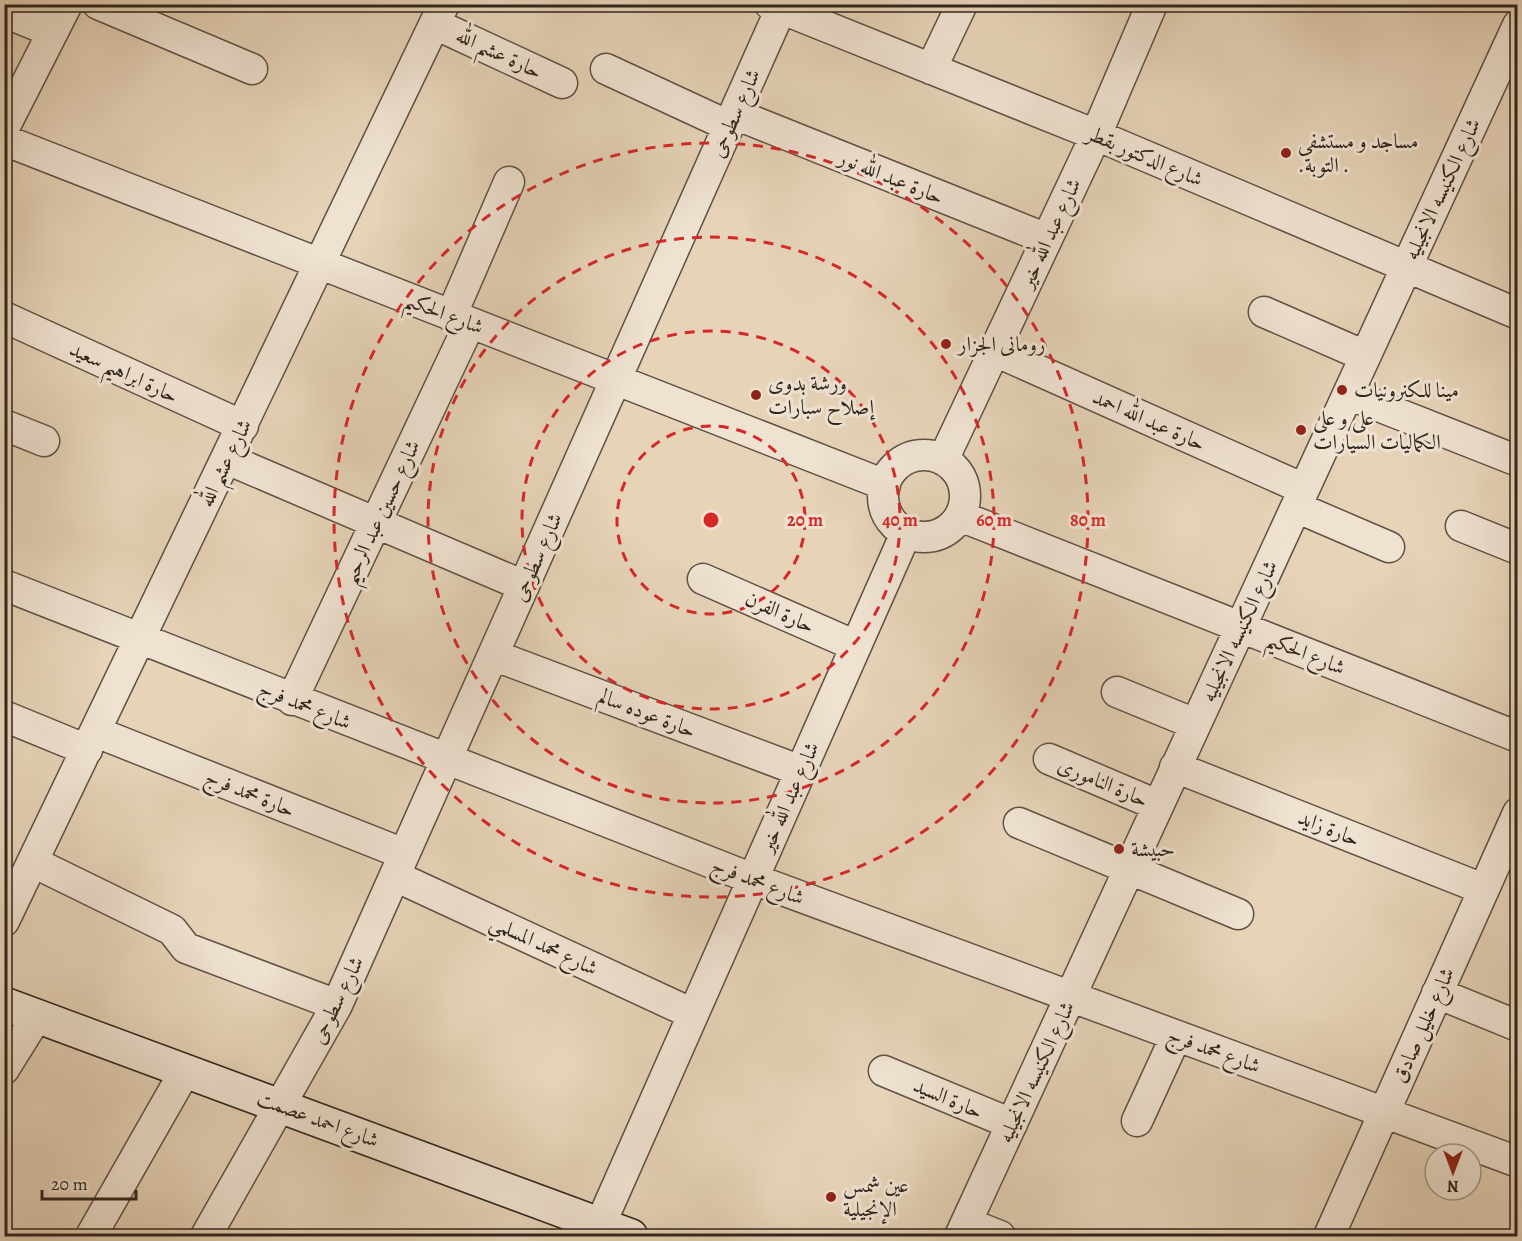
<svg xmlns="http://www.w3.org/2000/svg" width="1522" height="1241" viewBox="0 0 1522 1241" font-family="Alegreya,Amiri,serif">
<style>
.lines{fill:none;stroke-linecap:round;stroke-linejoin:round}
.minor-casing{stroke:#5e5144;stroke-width:33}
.secondary-casing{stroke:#30261e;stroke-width:36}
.minor{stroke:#efe2d1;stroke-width:30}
.secondary{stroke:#efe2d1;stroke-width:33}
.ring{fill:none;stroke:#d62828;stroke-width:3;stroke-dasharray:10 8}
.poi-dot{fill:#8f2418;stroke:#efe2d1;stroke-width:2}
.labels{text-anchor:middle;stroke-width:6;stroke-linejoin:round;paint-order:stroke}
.street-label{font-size:21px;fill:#30261e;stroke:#efe2d1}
.poi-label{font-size:21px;fill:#30261e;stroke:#efe2d1;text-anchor:start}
.centre{fill:#d62828;stroke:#efe2d1;stroke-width:3}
.ring-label{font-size:18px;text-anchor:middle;font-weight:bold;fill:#d62828;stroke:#efe2d1;stroke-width:6;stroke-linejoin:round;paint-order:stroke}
</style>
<rect width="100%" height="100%" fill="#e6d3b8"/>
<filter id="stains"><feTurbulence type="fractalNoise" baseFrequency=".00333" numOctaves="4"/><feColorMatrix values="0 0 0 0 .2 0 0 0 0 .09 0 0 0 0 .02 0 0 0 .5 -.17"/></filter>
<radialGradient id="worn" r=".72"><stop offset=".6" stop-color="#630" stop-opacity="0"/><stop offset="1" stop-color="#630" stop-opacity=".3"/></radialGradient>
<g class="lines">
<g class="minor-casing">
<path id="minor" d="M98 4 252 69
M770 4 1096 135 1518 314
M4 12 53 32
M435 24 562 83
M606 69 729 126
M931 69 962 4
M735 114 1047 239
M4 128 67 4
M4 140 885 485
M1264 312 1365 356
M451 316 509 182
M4 317 243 426
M995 351 1304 489
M1348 394 1518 461
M4 425 44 441
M883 496a41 41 0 1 1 82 0a41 41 0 1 1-82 0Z
M227 459 524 586
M943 460 1096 135 1152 4
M1296 507 1389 547
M960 516 1518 737
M1461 526 1518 549
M703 579 856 646
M4 585 753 879 1518 1162
M493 655 801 771
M1117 692 1195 724
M292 700 470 323
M4 716 87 750
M96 732 404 854
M1049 759 1157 805
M1175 767 1483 889
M1019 823 1238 914
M33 862 172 930 186 948 337 1005
M395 876 693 1014
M4 921 444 4
M1437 993 1518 1026
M4 1069 37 1016
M884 1071 1012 1124
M1137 1121 1176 1036
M967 1223 1000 1236
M600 1225 906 533
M91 1236 185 1071
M206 1236 337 1005 783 4
M960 1236 1518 25
M1329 1236 1518 813"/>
</g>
<g class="secondary-casing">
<path id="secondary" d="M4 1004 631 1236"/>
</g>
<use href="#minor" class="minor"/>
<use href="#secondary" class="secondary"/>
</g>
<g class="ring">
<circle cx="711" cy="520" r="94"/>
<circle cx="711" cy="520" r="189"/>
<circle cx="711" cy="520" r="283"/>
<circle cx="711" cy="520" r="377"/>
</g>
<g class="poi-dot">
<circle cx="1286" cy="153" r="6"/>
<circle cx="946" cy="344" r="6"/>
<circle cx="1342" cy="390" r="6"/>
<circle cx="756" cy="395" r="6"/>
<circle cx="1301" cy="430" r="6"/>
<circle cx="1119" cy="849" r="6"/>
<circle cx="831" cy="1197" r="6"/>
</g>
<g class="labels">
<g class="street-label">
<text transform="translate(499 53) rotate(25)" y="7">حارة عشم الله</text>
<text transform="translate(735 113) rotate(-66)" y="7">شارع سطوحى</text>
<text transform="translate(1145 156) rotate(23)" y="7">شارع الدكتور بقطر</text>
<text transform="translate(891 177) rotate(22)" y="7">حارة عبد الله نور</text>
<text transform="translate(1442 189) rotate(-65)" y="7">شارع الكنيسه الانجيليه</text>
<text transform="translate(1050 233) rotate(-65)" y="7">شارع عبد الله خير</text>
<text transform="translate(444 313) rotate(21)" y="7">شارع الحكيم</text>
<text transform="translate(124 372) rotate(25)" y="7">حارة ابراهيم سعيد</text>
<text transform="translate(1149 420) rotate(24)" y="7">حارة عبد الله احمد</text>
<text transform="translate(225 463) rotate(-64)" y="7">شارع عشم الله</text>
<text transform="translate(381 512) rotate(-65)" y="7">شارع حسين عبد الرحيم</text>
<text transform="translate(537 557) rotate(-66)" y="7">شارع سطوحى</text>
<text transform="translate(780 612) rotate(24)" y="7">حارة الفرن</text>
<text transform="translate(1239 631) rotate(-65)" y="7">شارع الكنيسه الانجيليه</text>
<text transform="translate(1306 653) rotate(22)" y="7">شارع الحكيم</text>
<text transform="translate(305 705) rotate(22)" y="7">شارع محمد فرج</text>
<text transform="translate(647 713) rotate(21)" y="7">حارة عوده سالم</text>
<text transform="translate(1103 782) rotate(23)" y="7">حارة النامورى</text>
<text transform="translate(250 793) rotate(22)" y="7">حارة محمد فرج</text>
<text transform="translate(789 797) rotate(-66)" y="7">شارع عبد الله خير</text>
<text transform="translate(1329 828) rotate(22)" y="7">حارة زايد</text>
<text transform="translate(758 881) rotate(21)" y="7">شارع محمد فرج</text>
<text transform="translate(544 945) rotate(25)" y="7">شارع محمد المسلمي</text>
<text transform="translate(337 1000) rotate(-64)" y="7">شارع سطوحى</text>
<text transform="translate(1423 1025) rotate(-66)" y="7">شارع خليل صادق</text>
<text transform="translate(1214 1050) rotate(20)" y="7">شارع محمد فرج</text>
<text transform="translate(1036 1072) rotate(-65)" y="7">شارع الكنيسه الانجيليه</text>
<text transform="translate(948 1098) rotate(23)" y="7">حارة السيد</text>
<text transform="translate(318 1119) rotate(20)" y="7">شارع احمد عصمت</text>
</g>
<g class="poi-label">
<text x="1298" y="148">مساجد و مستشفى<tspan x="1298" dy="24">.التوبة .</tspan></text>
<text x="958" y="351">رومانى الجزار</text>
<text x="768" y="390">ورشة بدوى<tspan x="768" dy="24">إصلاح سبارات</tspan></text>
<text x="1354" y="397">مينا للكنرونيات</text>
<text x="1313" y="425">على و على<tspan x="1313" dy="24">الكماليات السيارات</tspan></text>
<text x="1131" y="856">حبيشة</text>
<text x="843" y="1192">عين شمس<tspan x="843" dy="24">الإنجيلية</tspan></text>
</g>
</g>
<circle cx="711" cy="520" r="9" class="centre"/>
<g class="ring-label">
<text x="805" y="526">20 m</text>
<text x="900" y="526">40 m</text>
<text x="994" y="526">60 m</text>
<text x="1088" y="526">80 m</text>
</g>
<rect width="1522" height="1241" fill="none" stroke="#e6d3b8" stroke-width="24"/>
<rect x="6" y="6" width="1510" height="1229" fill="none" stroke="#30261e" stroke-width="3"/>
<rect x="12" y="12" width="1498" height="1217" fill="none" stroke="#30261e" stroke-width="1.5"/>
<g transform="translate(1453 1172) rotate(180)"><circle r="28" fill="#efe2d1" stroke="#a39789" stroke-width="1.5"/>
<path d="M0-4.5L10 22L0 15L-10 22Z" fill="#8f2418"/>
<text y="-9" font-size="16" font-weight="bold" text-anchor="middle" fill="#30261e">N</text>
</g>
<path d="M42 1190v9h94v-9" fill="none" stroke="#30261e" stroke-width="3"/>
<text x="51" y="1190" font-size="18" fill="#30261e" stroke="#efe2d1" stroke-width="4.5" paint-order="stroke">20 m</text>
<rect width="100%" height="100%" filter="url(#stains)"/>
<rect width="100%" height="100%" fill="url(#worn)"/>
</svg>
